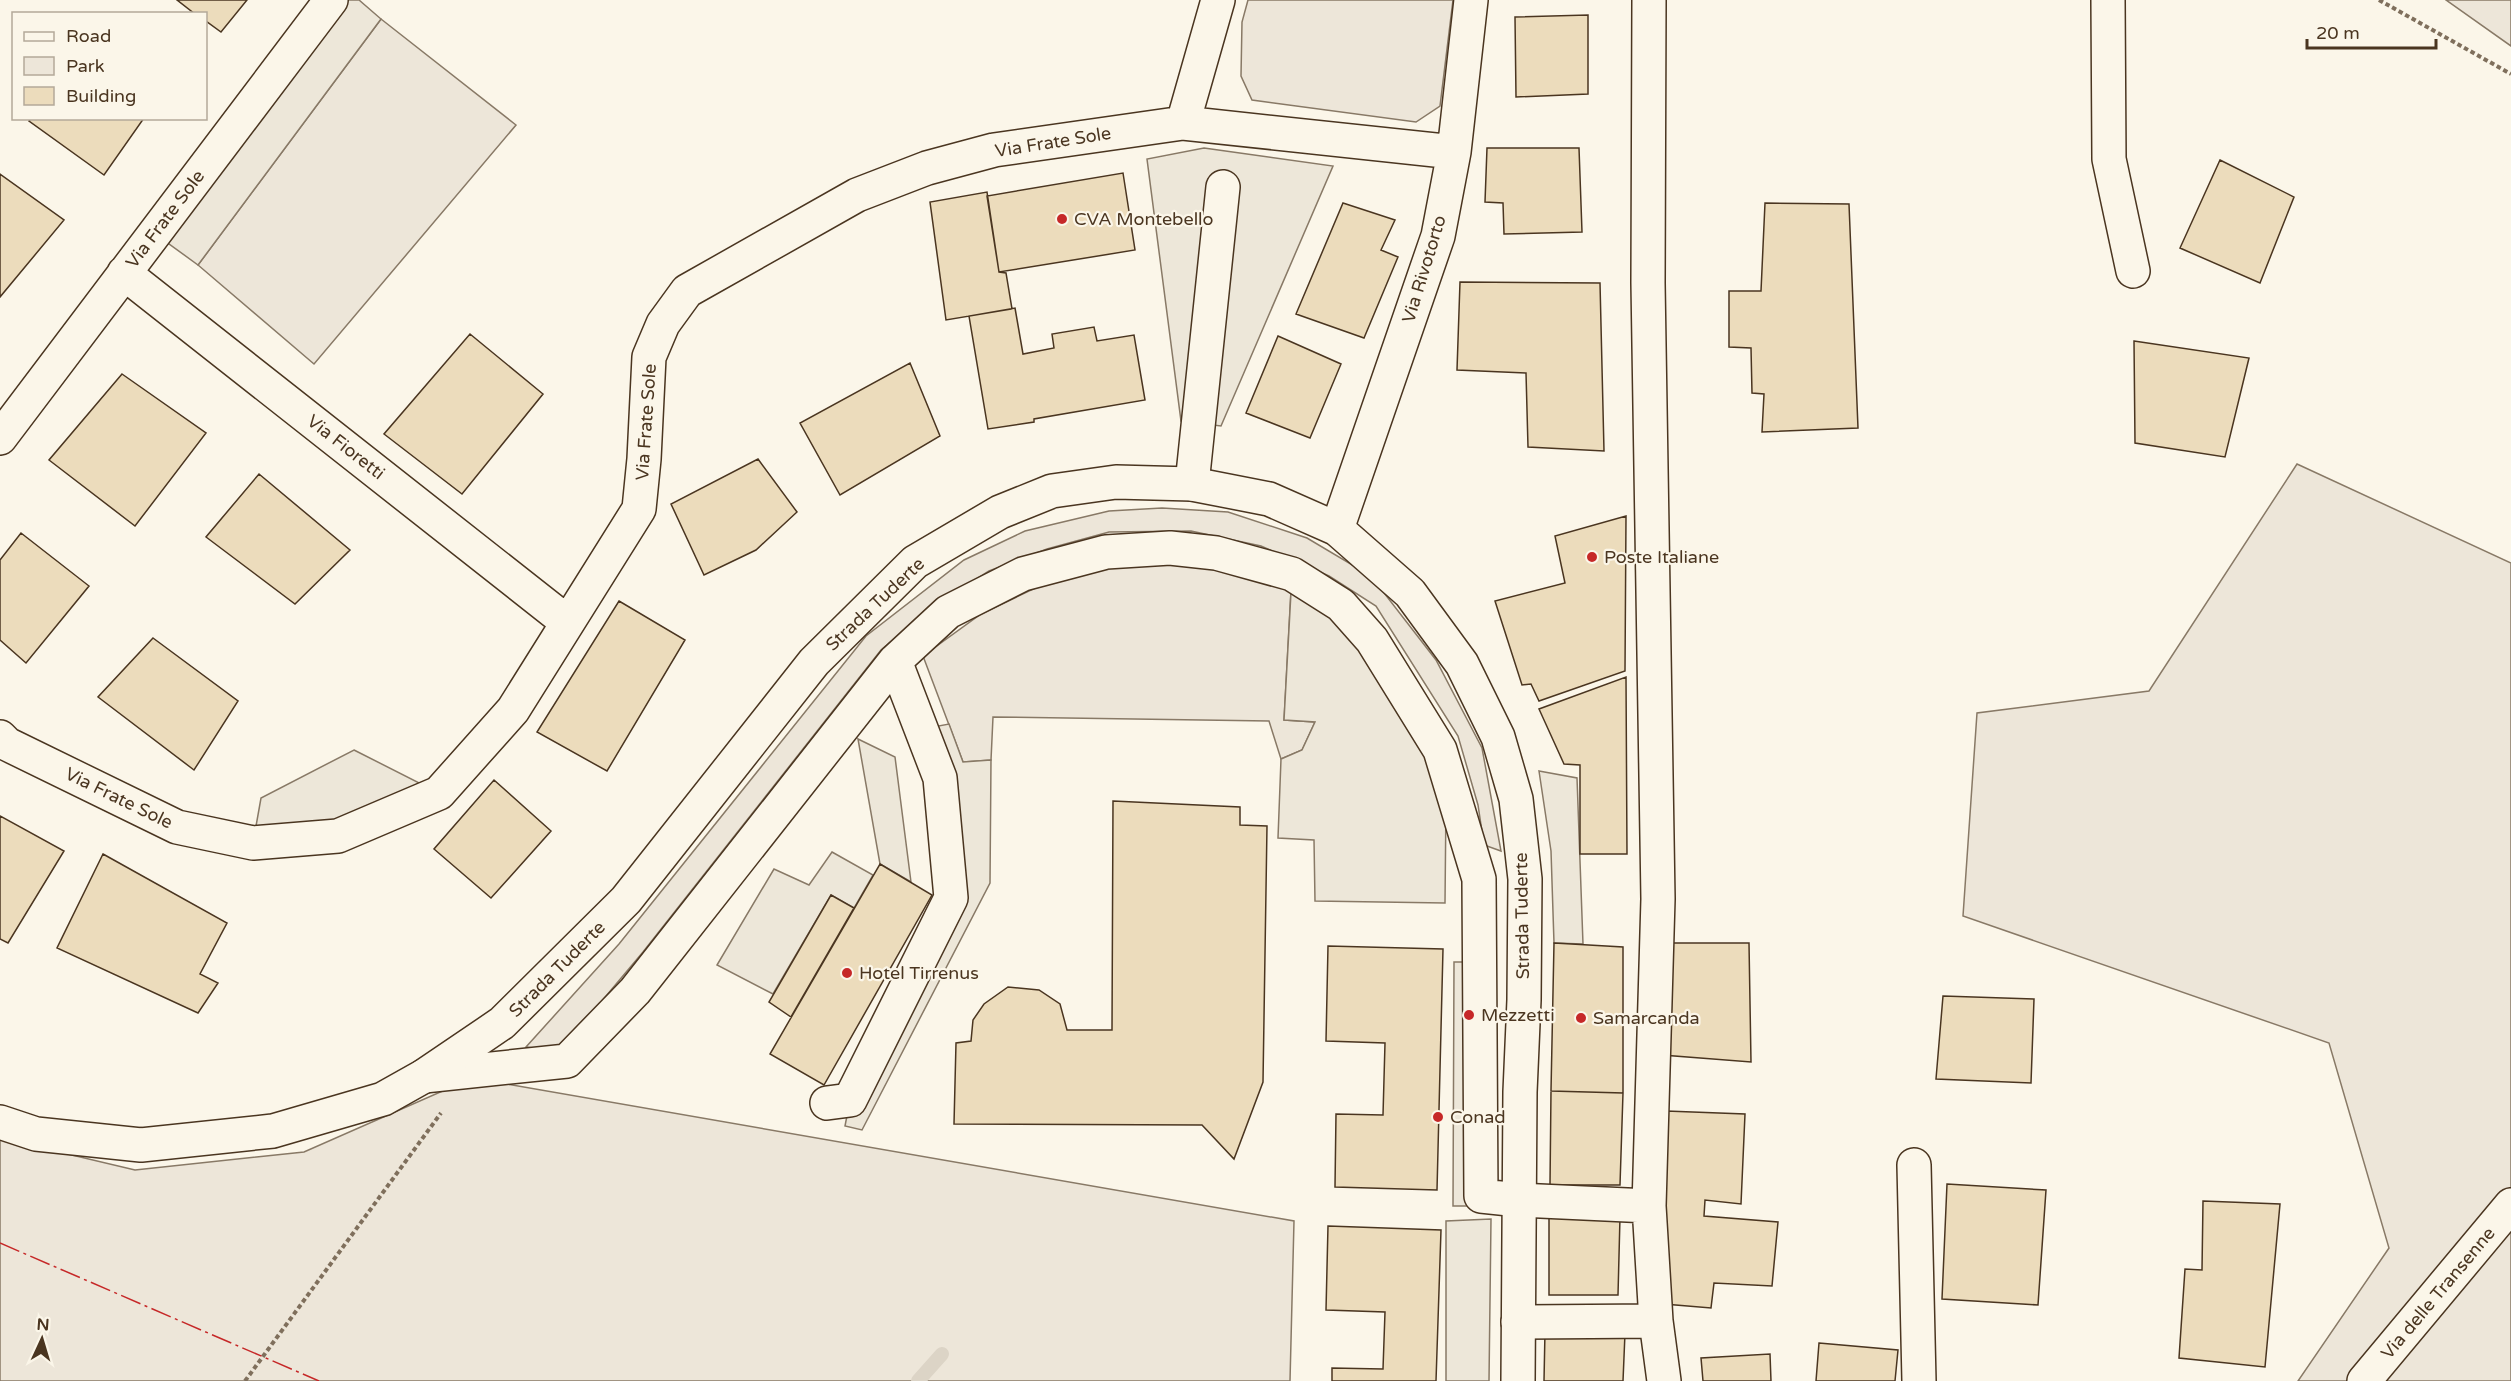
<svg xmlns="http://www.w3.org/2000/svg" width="2511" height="1381" viewBox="0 0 2511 1381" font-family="'Varela Round',sans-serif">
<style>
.green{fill:#ede6d9;stroke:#887966;stroke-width:1.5}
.parking{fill:#ede7d9;stroke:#887966;stroke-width:1.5}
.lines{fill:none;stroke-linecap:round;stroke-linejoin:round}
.stream{stroke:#dcd4c6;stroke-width:14}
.building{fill:#ecdcbc;stroke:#4a3520;stroke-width:1.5}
.minor-casing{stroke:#4a3520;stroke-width:36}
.major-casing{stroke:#4a3520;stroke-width:36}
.path{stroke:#7f6f5c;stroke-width:4;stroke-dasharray:4.5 3;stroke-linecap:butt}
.minor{stroke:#fbf6e9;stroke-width:33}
.major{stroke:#fbf6e9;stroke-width:33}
.power{stroke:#c62828;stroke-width:1.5;stroke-dasharray:21 4.5 3 4.5;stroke-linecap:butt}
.poi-dot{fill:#c62828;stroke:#fbf6e9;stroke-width:2}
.labels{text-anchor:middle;stroke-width:4.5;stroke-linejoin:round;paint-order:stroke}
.street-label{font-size:18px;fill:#4a3520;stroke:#fbf6e9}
.poi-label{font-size:18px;fill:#4a3520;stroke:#fbf6e9;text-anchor:start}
</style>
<rect width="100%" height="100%" fill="#fbf6e9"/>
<path class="green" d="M1248 0H1453L1440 106 1416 122 1252 100 1241 76 1242 22Z
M2446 0H2511V46Z
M381 19 516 125 314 364 198 265Z
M2297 464 2511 563V1381H2298L2389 1248 2329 1043 1963 916 1977 713 2149 691Z
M1162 508 1228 512 1307 538 1371 576 1436 660 1482 748 1501 851 1484 845 1478 805 1458 736 1376 606 1329 576 1261 546 1191 531 1109 532 1047 549 989 571 931 608 881 650 643 952 559 1052 526 1047 619 944 866 636 964 560 1025 531 1109 511Z
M1181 560 1291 590 1284 720 1315 722 1302 750 1281 759 1269 721 993 717 991 760 963 762 923 656 981 614 1048 582 1112 563Z
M472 1078 1294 1221 1290 1381H0V1138L135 1170 304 1152Z"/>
<path class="parking" d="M331 0H359L381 19 198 265 154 233Z
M1204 148 1333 166 1221 426 1181 421 1147 159Z
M1292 574 1372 640 1446 802 1445 903 1315 901 1314 840 1278 838 1281 759 1302 750 1315 722 1284 720Z
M949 724 963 762 991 760 990 883 862 1130 845 1126 850 1100 951 898 922 729Z
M858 739 895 757 911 882 880 864Z
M354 750 439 793 253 843 261 798Z
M1539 771 1577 778 1583 944 1554 943 1551 851Z
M832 852 873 875 854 908 831 895 773 994 717 965 774 869 809 885Z
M1454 962H1488V1206H1453Z
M1491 1219 1489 1381H1446V1221Z"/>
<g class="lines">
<path class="stream" d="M918 1381 942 1354"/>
</g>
<path class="building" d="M177 0H247L221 32 206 21V14H195Z
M1588 15V94L1516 97 1515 17Z
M31 118H144L104 175 29 121Z
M1487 148H1579L1582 232 1504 234 1503 203 1485 202Z
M2220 160 2294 197 2260 283 2180 248Z
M1123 173 1135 250 999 272 987 196Z
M0 174 64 220 0 297Z
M987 192 999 272 1006 273 1012 309 946 320 930 202Z
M1343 203 1395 220 1381 250 1398 257 1364 338 1296 314Z
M1765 203 1849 204 1858 428 1762 432 1764 394 1752 393 1751 348 1729 347V291H1761Z
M1460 282 1600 283 1604 451 1528 447 1526 373 1457 370Z
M1015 308 1023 354 1054 348 1052 334 1094 327 1097 341 1134 335 1145 400 1034 419V422L988 429 969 316Z
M470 334 543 394 462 494 384 434Z
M1278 336 1341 364 1310 438 1246 413Z
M2134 341 2249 358 2225 457 2135 443Z
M910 363 940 436 840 495 800 423Z
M122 374 206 433 135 526 49 460Z
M758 459 797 512 756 550 704 575 671 504Z
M259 474 350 550 295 604 206 537Z
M1626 516 1625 671 1539 701 1531 684 1522 685 1495 601 1565 583 1555 536Z
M21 533 89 586 26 663 0 640V560Z
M619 601 685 640 607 771 537 732Z
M153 638 238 701 194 770 98 697Z
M1626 677 1627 854H1580V765L1564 764 1539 709Z
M494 780 551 831 491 898 434 849Z
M1113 801 1240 807V825L1267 826 1263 1082 1234 1159 1202 1125 954 1124 956 1043 971 1041 973 1020 984 1004 1008 987 1039 990 1060 1004 1067 1030H1112Z
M0 816 64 851 8 943 0 939Z
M103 854 227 923 200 974 218 983 198 1013 57 948Z
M880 864 932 895 824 1085 770 1054Z
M831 895 854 908 791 1017 769 1002Z
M1554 943 1623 947V1093L1551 1091Z
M1668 943H1749L1751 1062 1662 1055Z
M1328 946 1443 949 1437 1190 1335 1187 1336 1114 1383 1115 1385 1043 1326 1041Z
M1943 996 2034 999 2031 1083 1936 1079Z
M1551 1091 1623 1093 1620 1185H1550Z
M1666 1111 1745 1114 1741 1204 1705 1200 1704 1216 1778 1222 1772 1286 1714 1283 1711 1308 1664 1304Z
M1947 1184 2046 1190 2038 1305 1942 1299Z
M2203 1201 2280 1204 2265 1367 2179 1358 2185 1269 2202 1270Z
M1549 1216 1620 1217 1618 1295H1549Z
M1328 1226 1441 1230 1436 1381H1332V1368L1383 1369 1385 1312 1326 1310Z
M1545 1331 1625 1333 1623 1381H1544Z
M1819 1343 1898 1350 1895 1381H1816Z
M1770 1354 1771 1381H1703L1701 1358Z"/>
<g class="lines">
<g class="minor-casing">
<path id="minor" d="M1649 0 1648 283 1658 899 1649 1206 1656 1321 1664 1381
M2108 0 2109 159 2133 271
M1183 123 1218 0
M124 273 567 622
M0 438 331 0
M1192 484 1223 187
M1337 529 1438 236 1454 152 1471 0
M0 737 7 744 177 827 253 843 338 836 439 793 513 710 639 509 644 459 649 357 663 324 687 291 857 195 927 168 994 150 1183 123 1454 152
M424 1076 567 1061 635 991 895 661 948 612 1023 574 1106 552 1170 548 1216 553 1292 574 1341 605 1372 640 1440 750 1479 879 1481 1196 1519 1200 1649 1206
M827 1103 850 1100 951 898 940 778 895 661
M1914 1165 1919 1381
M1518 1322 1656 1321
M2364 1381 2511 1205"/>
</g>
<g class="major-casing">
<path id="major" d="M0 1122 36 1134 141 1145 273 1131 383 1099 424 1076 502 1023 626 900 814 662 915 562 1000 512 1052 491 1116 482 1192 484 1269 499 1337 529 1410 593 1462 664 1498 737 1516 799 1525 879 1524 1000 1520 1092 1518 1381"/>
</g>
<path class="path" d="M2379 0 2511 74
M245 1381 441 1113"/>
<use href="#minor" class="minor"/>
<use href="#major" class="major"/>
<path class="power" d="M0 1243 319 1381"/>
</g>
<g class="poi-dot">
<circle cx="1062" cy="219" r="6"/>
<circle cx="1592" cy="557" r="6"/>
<circle cx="847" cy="973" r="6"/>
<circle cx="1469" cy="1015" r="6"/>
<circle cx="1581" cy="1018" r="6"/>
<circle cx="1438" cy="1117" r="6"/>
</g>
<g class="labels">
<g class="street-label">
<text transform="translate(1053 142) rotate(-9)" y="6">Via Frate Sole</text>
<text transform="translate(165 219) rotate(-53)" y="6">Via Frate Sole</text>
<text transform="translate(1424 269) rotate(-73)" y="6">Via Rivotorto</text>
<text transform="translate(646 422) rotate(-86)" y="6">Via Frate Sole</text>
<text transform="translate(346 447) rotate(38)" y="6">Via Fioretti</text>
<text transform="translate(875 604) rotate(-43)" y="6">Strada Tuderte</text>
<text transform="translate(119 798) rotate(26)" y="6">Via Frate Sole</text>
<text transform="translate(1522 916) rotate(-91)" y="6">Strada Tuderte</text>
<text transform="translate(557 969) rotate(-45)" y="6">Strada Tuderte</text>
<text transform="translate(2438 1293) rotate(-50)" y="6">Via delle Transenne</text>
</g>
<g class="poi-label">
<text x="1074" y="225">CVA Montebello</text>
<text x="1604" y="563">Poste Italiane</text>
<text x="859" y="979">Hotel Tirrenus</text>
<text x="1481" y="1021">Mezzetti</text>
<text x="1593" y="1024">Samarcanda</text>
<text x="1450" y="1123">Conad</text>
</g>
</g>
<rect x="12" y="12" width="195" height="108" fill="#fbf6e9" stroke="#b4a999" stroke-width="1.5"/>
<rect x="24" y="32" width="30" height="9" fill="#fbf6e9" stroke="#b4a999" stroke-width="1.5"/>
<text x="66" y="42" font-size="18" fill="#4a3520">Road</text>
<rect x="24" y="57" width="30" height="18" fill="#ede6d9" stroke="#b4a999" stroke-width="1.5"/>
<text x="66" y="72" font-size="18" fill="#4a3520">Park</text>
<rect x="24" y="87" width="30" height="18" fill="#ecdcbc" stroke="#b4a999" stroke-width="1.5"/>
<text x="66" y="102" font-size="18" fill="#4a3520">Building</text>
<g transform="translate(42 1339) rotate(4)" stroke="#fbf6e9" stroke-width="4.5" paint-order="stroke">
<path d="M0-4.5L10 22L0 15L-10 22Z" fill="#4a3520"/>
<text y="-9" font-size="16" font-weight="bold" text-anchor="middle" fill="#4a3520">N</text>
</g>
<path d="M2307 39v9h129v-9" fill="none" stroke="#4a3520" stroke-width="3"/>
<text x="2316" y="39" font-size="18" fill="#4a3520" stroke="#fbf6e9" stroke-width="4.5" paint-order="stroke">20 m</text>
</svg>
